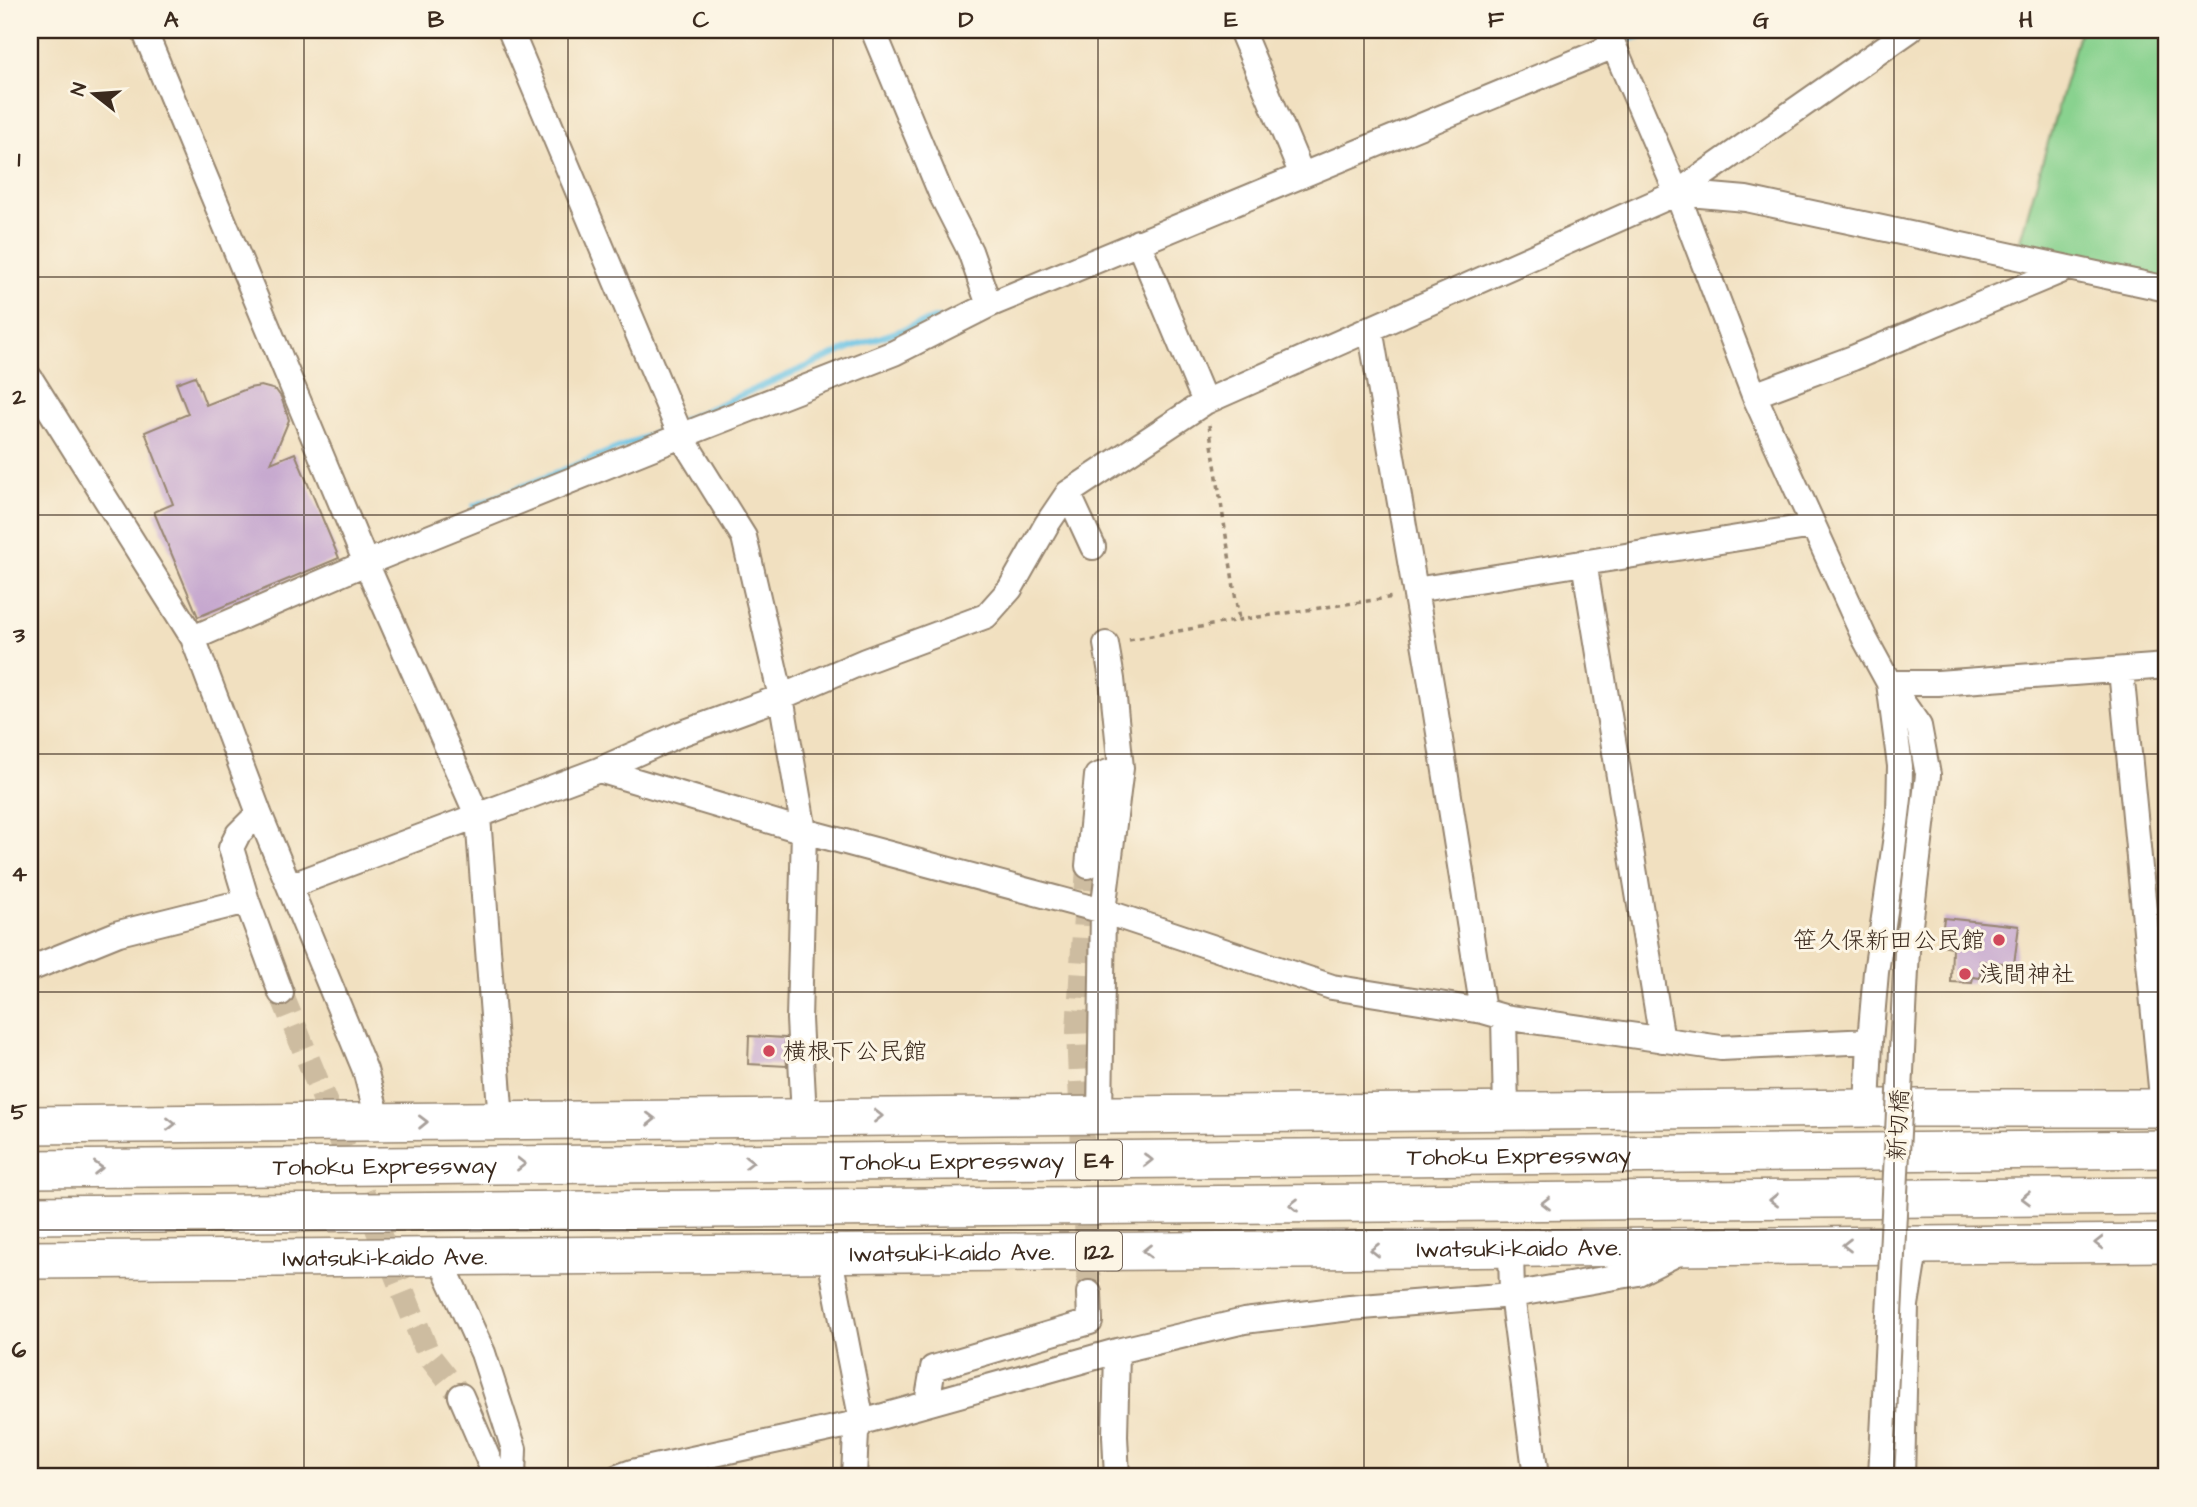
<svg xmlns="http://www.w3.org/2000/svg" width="2197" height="1507" viewBox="0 0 2197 1507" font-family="'Architects Daughter','Klee One',sans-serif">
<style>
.green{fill:#89d28f;stroke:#627e56;stroke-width:2}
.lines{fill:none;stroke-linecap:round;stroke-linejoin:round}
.stream{stroke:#67c2e5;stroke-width:6}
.building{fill:#c6a8cf}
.minor-tunnel{stroke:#cdbca0;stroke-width:24;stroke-dasharray:24 12;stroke-linecap:butt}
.minor-casing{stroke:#96856f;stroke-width:28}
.highway-casing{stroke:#96856f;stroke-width:40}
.path{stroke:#96856f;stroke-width:3.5;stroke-dasharray:5 5;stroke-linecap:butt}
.minor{stroke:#fff;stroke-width:24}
.highway{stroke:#fff;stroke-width:37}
.minor-bridge-casing{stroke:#96856f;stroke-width:28;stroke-linecap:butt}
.minor-bridge{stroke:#fff;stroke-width:24}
.oneway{stroke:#a79f9a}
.grid{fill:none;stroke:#3b2a1e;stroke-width:2;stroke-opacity:0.55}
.poi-dot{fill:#d1495b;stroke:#fcf5e5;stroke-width:2.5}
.labels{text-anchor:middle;stroke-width:6;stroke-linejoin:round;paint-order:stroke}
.shield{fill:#fcf5e5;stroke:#75675a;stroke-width:2}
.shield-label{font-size:23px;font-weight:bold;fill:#3b2a1e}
.poi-label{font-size:24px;fill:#3b2a1e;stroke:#fcf5e5;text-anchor:start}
.street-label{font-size:24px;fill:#3b2a1e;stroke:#fcf5e5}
.neatline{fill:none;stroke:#3b2a1e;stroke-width:2.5}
.grid-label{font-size:23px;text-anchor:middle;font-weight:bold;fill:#3b2a1e}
</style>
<rect width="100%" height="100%" fill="#fcf5e5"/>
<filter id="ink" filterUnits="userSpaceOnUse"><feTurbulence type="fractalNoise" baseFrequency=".0143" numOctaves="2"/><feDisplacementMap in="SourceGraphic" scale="14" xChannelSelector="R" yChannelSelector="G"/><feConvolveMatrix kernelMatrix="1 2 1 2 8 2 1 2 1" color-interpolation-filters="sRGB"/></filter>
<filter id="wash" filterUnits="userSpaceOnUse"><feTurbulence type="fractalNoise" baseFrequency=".00686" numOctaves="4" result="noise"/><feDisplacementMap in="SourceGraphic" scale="28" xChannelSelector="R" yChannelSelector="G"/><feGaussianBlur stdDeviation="1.57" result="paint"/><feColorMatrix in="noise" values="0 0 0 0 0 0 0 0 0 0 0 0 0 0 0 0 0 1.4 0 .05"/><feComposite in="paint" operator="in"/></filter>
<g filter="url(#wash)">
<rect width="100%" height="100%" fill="#f1e0c0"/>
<path class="green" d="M2080 30H2167V269L2164 281 2019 244Z"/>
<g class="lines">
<path class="stream" d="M1618 42 1663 30
M681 421 852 347 937 318
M474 506 672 426"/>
</g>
<g id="blocks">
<path class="building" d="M195 376 206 405 249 388 261 386 276 390 281 397 289 420 271 463 295 453 339 558 198 617 154 512 173 504 145 432 188 414 176 383Z
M1944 918 2019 926 2014 964 1980 961V978L1973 977 1972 983 1951 982 1952 947 1941 945Z
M749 1036 785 1038 787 1066 748 1064Z"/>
</g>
</g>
<g filter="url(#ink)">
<use href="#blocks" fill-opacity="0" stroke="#96856f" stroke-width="2"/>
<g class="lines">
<path class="minor-tunnel" d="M1088 866 1078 1031 1089 1293
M281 993 429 1356 461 1396"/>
<g class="minor-casing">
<path id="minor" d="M144 30 366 563 478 817 501 1121
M510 30 681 436 744 537 781 697 804 831 799 1019 804 1117
M873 30 942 196 970 251 989 305
M1241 30 1302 175
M1607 30 1677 193 1754 395 1865 639 1889 683 1919 726 1928 775
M1677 193 1746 199 2167 289
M1138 242 1205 402
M1370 328 1433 695 1483 1011
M30 378 193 638 259 813 365 1070 379 1122
M1754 395 1853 358 2068 268
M1068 493 1093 547
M1584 562 1662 1040
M1415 590 1813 526
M193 638 366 563 681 436 894 353 989 305 1614 46
M2121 670 2163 1108
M599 770 804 831 1103 911 1332 987 1483 1011 1504 1017 1721 1048 1870 1041
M259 813 238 834 231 848 247 901 281 993
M1088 866 1097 776 1121 768
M290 886 599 770 680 734 781 697 865 661 986 616 1010 589 1047 524 1068 493 1205 402 1677 193 1910 30
M30 969 119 933 247 901
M1504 1017 1506 1112
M1867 1108 1870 1041 1876 972 1899 816 1900 766 1889 683H1938L2167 666
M1100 1115 1103 911 1121 768 1112 679 1106 644
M1511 1249 1512 1295 1536 1477
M829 1253 862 1422 856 1432 854 1477
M439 1256 483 1353 514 1449 513 1477
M461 1396 496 1477
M927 1403 933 1368 1090 1322 1089 1293
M618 1477 632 1472 862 1422 1117 1351 1244 1321 1350 1308 1512 1295 1638 1273 1684 1250
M1117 1477 1115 1436 1117 1351
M1902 1477 1906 1305 1916 1244"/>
</g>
<g class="highway-casing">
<g id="highway">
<path d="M30 1125 1867 1108H2167"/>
<path id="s1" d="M30 1169 1300 1158 2167 1149"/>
<path d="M30 1215 2167 1196"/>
<path id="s2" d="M30 1260 2167 1243"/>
</g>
</g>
<path class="path" d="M1209 425 1239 620
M1129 640 1239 620 1394 597"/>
<use href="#minor" class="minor"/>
<use href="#highway" class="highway"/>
<g class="minor-bridge-casing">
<path id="minor-bridge" d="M1881 1477 1907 950 1928 775"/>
</g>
<use href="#minor-bridge" class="minor-bridge"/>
</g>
<defs><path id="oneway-chevron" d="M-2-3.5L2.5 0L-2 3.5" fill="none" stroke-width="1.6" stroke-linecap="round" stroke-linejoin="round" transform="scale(1.75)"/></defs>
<g class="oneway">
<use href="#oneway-chevron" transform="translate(878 1116)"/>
<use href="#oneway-chevron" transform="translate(651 1119) rotate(-1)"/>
<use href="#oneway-chevron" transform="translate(423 1122) rotate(-1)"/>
<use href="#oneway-chevron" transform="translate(171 1124)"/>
<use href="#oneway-chevron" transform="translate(1148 1160)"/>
<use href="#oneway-chevron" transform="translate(749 1162)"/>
<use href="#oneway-chevron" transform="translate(521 1164)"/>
<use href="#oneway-chevron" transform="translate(98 1168) rotate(-1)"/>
<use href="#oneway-chevron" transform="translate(2026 1198) rotate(179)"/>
<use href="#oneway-chevron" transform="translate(1774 1200) rotate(179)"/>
<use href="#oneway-chevron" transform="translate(1546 1203) rotate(180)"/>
<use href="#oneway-chevron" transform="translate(1294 1205) rotate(180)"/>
<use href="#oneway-chevron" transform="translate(2099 1243) rotate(180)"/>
<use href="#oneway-chevron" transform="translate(1847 1245) rotate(180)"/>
<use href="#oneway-chevron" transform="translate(1375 1250) rotate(180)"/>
<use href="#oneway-chevron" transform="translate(1147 1251) rotate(180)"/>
</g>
</g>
<path class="grid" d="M304 30V1477M568 30V1477M833 30V1477M1098 30V1477M1364 30V1477M1628 30V1477M1894 30V1477M30 277H2167M30 515H2167M30 754H2167M30 992H2167M30 1230H2167"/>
<g class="poi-dot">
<circle cx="1999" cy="940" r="7"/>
<circle cx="1965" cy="974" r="7"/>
<circle cx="769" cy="1051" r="7"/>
</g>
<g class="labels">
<g class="shield">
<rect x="1076" y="1140.5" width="46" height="39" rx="5"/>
<rect x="1076" y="1231.5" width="46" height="39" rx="5"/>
</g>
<g class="shield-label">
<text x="1099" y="1168">E4</text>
<text x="1099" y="1259">122</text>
</g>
<g class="poi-label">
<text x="1985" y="948" text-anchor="end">笹久保新田公民館</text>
<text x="1979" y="982">浅間神社</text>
<text x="783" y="1059">横根下公民館</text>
</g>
<g class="street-label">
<text transform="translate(1898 1125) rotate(-87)" y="8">新切橋</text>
<text dy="8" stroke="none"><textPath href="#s1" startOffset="1489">Tohoku Expressway</textPath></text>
<text dy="8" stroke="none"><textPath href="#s1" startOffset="922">Tohoku Expressway</textPath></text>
<text dy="8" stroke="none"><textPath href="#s1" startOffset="355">Tohoku Expressway</textPath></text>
<text dy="8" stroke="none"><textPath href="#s2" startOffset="1489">Iwatsuki-kaido Ave.</textPath></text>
<text dy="8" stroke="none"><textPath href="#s2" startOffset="922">Iwatsuki-kaido Ave.</textPath></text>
<text dy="8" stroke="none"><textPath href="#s2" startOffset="355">Iwatsuki-kaido Ave.</textPath></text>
</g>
</g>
<rect width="2197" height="1507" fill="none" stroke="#fcf5e5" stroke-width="77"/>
<g transform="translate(94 94) rotate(287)" stroke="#fcf5e5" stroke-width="5" paint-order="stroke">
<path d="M0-5L12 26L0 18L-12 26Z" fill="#3b2a1e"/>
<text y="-10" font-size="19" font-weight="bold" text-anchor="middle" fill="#3b2a1e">N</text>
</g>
<rect x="38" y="38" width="2120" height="1430" class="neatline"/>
<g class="grid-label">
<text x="171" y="27">A</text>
<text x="436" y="27">B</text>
<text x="701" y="27">C</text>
<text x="966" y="27">D</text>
<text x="1231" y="27">E</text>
<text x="1496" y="27">F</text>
<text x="1761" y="27">G</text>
<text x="2026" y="27">H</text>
<text x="19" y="166">1</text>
<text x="19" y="404">2</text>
<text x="19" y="642">3</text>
<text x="19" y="881">4</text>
<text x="19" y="1119">5</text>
<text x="19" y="1357">6</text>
</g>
</svg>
